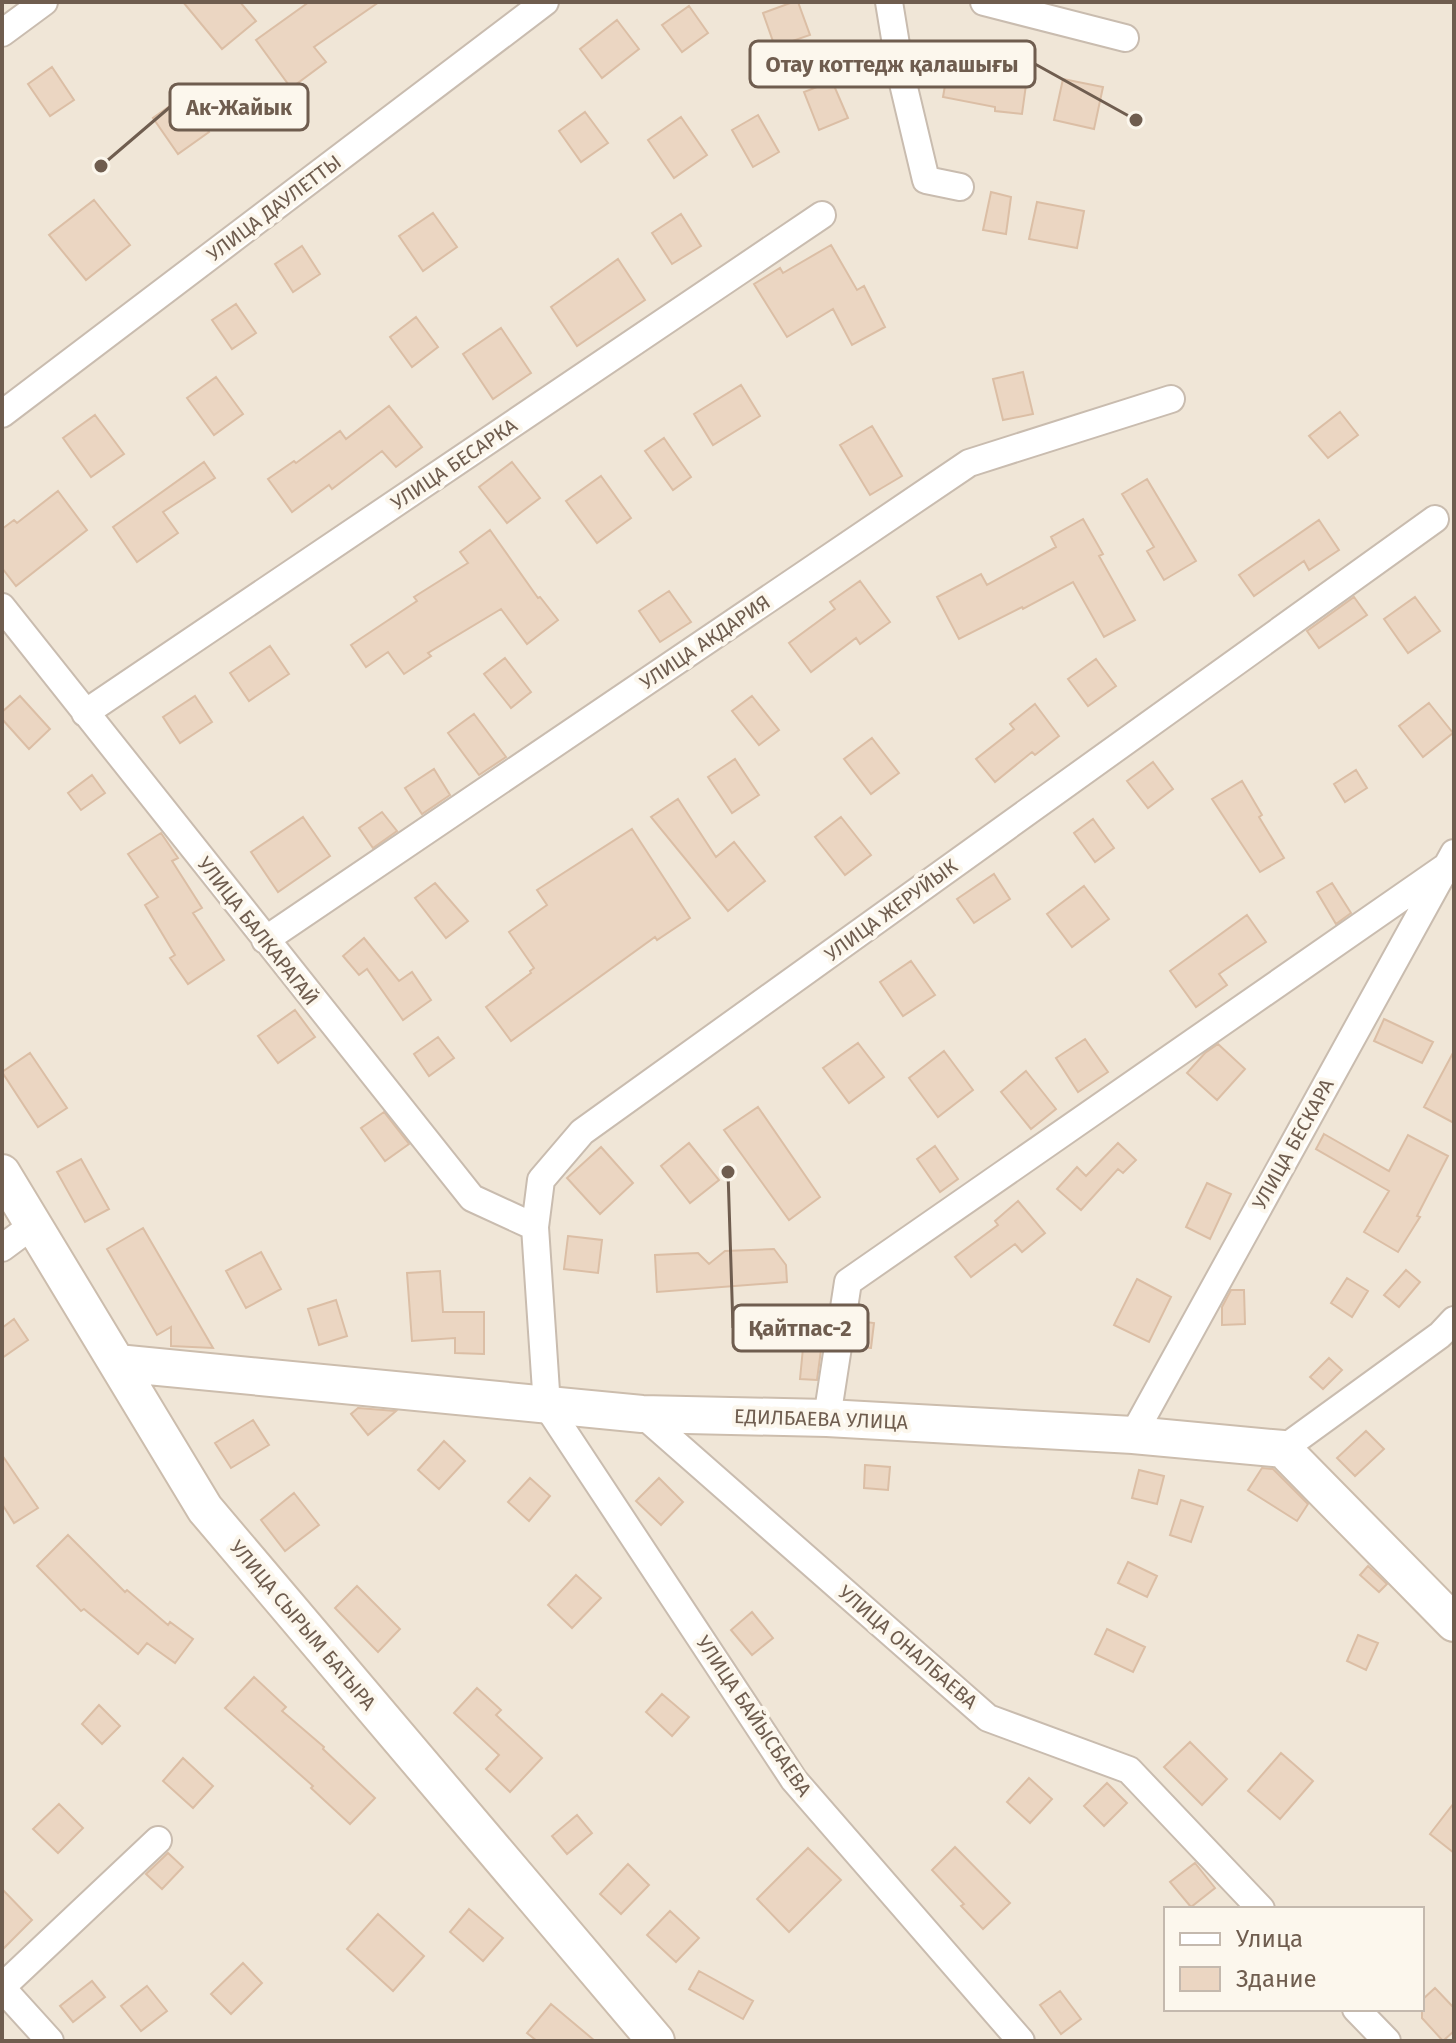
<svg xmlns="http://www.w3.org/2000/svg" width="1456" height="2043" viewBox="0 0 1456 2043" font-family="'Fira Sans',sans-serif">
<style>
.residential{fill:#f0e6d7;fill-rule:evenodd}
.building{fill:#ebd6c2;stroke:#dbbea5;stroke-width:2}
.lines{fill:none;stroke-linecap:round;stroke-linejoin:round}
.street-casing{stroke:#c9bcaf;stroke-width:30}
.secondary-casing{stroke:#ccbdad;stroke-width:40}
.street{stroke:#fff;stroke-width:26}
.secondary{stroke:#fff;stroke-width:36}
.labels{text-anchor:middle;stroke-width:8;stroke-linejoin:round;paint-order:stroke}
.street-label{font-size:20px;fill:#6f5d4f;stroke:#fcf7ed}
.leader{fill:none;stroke:#6f5d4f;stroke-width:3}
.callout-dot{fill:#6f5d4f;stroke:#fcf7ed;stroke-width:3}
.callout{fill:#fcf7ed;stroke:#6f5d4f;stroke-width:3}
.callout-label{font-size:22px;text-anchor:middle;font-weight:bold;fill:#6f5d4f}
</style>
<rect width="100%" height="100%" fill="#f9f4e7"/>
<path class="residential" d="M2 2H1454V2041H2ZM1166 1909H1422V2009H1166Z"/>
<path class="building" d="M183 2H240L256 21 222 49Z
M309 2H379L314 47 326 62 291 88 256 40Z
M793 2H798L810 35 775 47 763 13Z
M689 6 708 33 682 52 662 25Z
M617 20 639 49 602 78 580 49Z
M952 45 983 51 982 57 1029 63 1022 114 995 111V107L943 97Z
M52 67 74 100 50 116 28 84Z
M1063 79 1103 87 1094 129 1054 120Z
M832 81 848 118 819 130 804 92Z
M184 96 209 132 178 154 153 118Z
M585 112 608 143 581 162 559 131Z
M758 115 779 152 753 167 732 130Z
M681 117 707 155 674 178 648 140Z
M991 192 1011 197 1006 234 983 230Z
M94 200 130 245 86 280 49 235Z
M1037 202 1084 211 1077 248 1029 239Z
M433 213 457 247 423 271 399 236Z
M681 214 701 246 672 264 652 233Z
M831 245 857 290 864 286 885 327 852 345 833 309 787 337 754 284 780 268 783 273Z
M302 246 320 274 293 292 275 264Z
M618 259 645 300 577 346 551 307Z
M236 304 256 333 232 349 212 320Z
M416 317 438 347 412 367 390 337Z
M501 328 531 373 493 399 463 354Z
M1023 372 1033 414 1003 420 993 379Z
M216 377 243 414 214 435 187 398Z
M741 385 760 416 713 445 694 414Z
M389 406 422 447 396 467 382 451 332 489 329 485 292 512 268 479 294 461 296 463 340 431 346 439Z
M1340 412 1358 435 1328 458 1309 436Z
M95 415 124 454 91 477 63 438Z
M872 426 902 476 870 495 840 445Z
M664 438 691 477 673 490 645 451Z
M204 462 215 478 163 512 178 533 137 562 113 527Z
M512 462 540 498 507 523 479 487Z
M601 476 631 518 597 543 566 501Z
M1147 479 1196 561 1164 580 1147 551 1154 547 1122 494Z
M58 491 87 530 16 586 2 568V529L14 520 17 523Z
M1083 519 1103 554 1099 556 1135 620 1104 637 1073 582 1023 609 1022 607 959 639 937 597 981 574 987 585 1056 547 1051 537Z
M1319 520 1339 550 1309 570 1304 561 1254 596 1239 575Z
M490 530 538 598 540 597 558 620 527 644 501 609 428 653 431 656 404 674 388 652 366 667 351 645 417 601 414 597 468 563 460 552Z
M860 581 890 622 860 644 856 638 811 672 789 643 835 609 830 602Z
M669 591 691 622 660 642 639 611Z
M1354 597 1367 615 1319 648 1307 631Z
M1415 597 1440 631 1408 653 1384 619Z
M270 646 289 674 249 701 230 673Z
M505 658 531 692 511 708 484 674Z
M1096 659 1116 686 1088 706 1068 679Z
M20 696 50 729 29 749 2 719V712Z
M195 696 212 722 180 743 163 717Z
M752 696 779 730 759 745 732 711Z
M1429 703 1453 733 1423 757 1399 726Z
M1035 704 1059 736 1035 755 1032 752 995 782 976 759 1014 729 1010 724Z
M474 714 506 757 479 775 448 733Z
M872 738 899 773 871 794 844 759Z
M735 759 759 795 732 813 708 777Z
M1153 762 1173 789 1148 808 1127 781Z
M434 769 450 795 422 814 405 788Z
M1356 770 1367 788 1345 802 1334 784Z
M92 775 105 793 81 810 68 793Z
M1242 781 1262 815 1259 817 1284 858 1260 872 1212 799Z
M678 799 716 857 734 842 765 881 728 911 651 817Z
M382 812 397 831 373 848 359 828Z
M303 817 330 856 278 892 251 852Z
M841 817 871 855 845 875 815 837Z
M1093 819 1114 848 1095 862 1074 833Z
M632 829 690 918 657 940 655 937 511 1041 486 1007 531 973 530 971 534 968 509 932 547 905 537 890Z
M161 833 178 858 172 861 202 908 193 913 224 960 188 984 170 958 175 955 145 905 158 897 128 854Z
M994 874 1010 899 974 923 957 899Z
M435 883 468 921 446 938 415 898Z
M1332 883 1351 913 1336 924 1317 892Z
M1084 886 1109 919 1072 947 1047 914Z
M1247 915 1266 942 1219 974 1227 985 1196 1007 1170 971Z
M364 938 399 981 412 972 431 1000 403 1020 367 969 359 975 343 956Z
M911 961 935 995 903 1016 880 982Z
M295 1010 315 1037 278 1063 258 1036Z
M1384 1019 1433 1042 1422 1063 1374 1041Z
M438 1037 454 1058 429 1076 414 1054Z
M1085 1039 1108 1072 1078 1092 1056 1058Z
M858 1043 884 1077 849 1103 823 1068Z
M1218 1044 1245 1069 1217 1100 1187 1073 1205 1053Z
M944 1051 973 1090 938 1117 909 1078Z
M1454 1051V1123L1424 1107Z
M30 1053 67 1108 38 1127 2 1072Z
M1026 1071 1056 1109 1031 1129 1001 1092Z
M758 1107 820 1197 789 1220 724 1130Z
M384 1112 409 1144 385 1161 361 1128Z
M1324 1134 1389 1171 1408 1135 1448 1156 1417 1216 1420 1217 1398 1252 1364 1232 1389 1191 1316 1149Z
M689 1143 719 1180 690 1203 661 1166Z
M1118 1143 1136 1160 1123 1173 1118 1169 1081 1210 1057 1189 1077 1167 1086 1176Z
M935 1146 958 1179 940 1192 917 1159Z
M601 1147 633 1183 600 1214 567 1178Z
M81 1159 109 1209 85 1222 57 1172Z
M1207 1183 1231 1194 1210 1239 1186 1227Z
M1018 1201 1045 1233 1022 1252 1015 1244 971 1277 955 1257 998 1225 995 1221Z
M143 1228 213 1348 171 1346V1327L157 1335 107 1249Z
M568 1236 602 1240 598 1273 564 1269Z
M774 1249 786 1265 787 1282 657 1292 655 1255 698 1253 709 1264 725 1251Z
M261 1252 281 1289 246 1308 226 1271Z
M1406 1270 1420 1282 1399 1307 1384 1295Z
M440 1271 443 1312H484V1354L455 1353V1338L412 1341 407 1273Z
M1347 1278 1368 1291 1352 1317 1331 1303Z
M1137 1279 1171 1297 1149 1342 1114 1325Z
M1231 1290H1244L1245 1324 1222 1325V1307Z
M336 1300 347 1336 319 1345 308 1309Z
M14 1319 28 1340 2 1358V1328Z
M858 1321 874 1323 871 1348 854 1347Z
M803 1348 821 1350 817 1380 800 1379Z
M1329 1358 1342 1370 1323 1389 1310 1377Z
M358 1408 396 1411 368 1435 351 1414Z
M253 1420 269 1445 231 1468 215 1443Z
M1366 1431 1384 1449 1355 1476 1337 1458Z
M444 1441 465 1461 439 1489 418 1470Z
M2 1455 38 1508 14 1523 2 1504Z
M865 1465 890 1467 888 1490 864 1488Z
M1262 1468 1273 1469 1308 1504 1297 1521 1248 1490Z
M1139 1470 1164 1476 1157 1504 1132 1498Z
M530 1478 550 1496 529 1521 508 1502Z
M659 1478 683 1502 661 1525 636 1501Z
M294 1493 319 1525 285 1551 261 1520Z
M1181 1500 1203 1507 1191 1542 1170 1535Z
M68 1535 125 1592 127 1590 168 1625 170 1622 193 1639 175 1663 147 1643 138 1654 84 1609 81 1611 37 1566Z
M1128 1562 1157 1576 1147 1597 1118 1583Z
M1368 1566 1387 1584 1379 1592 1360 1575Z
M576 1575 601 1598 572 1628 548 1605Z
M357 1586 400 1629 378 1652 335 1608Z
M752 1612 773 1638 752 1655 731 1630Z
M1107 1629 1145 1647 1133 1672 1095 1654Z
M1358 1635 1378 1643 1366 1670 1347 1661Z
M254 1677 286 1707 282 1711 324 1747 323 1749 375 1798 350 1824 311 1788 313 1786 225 1708Z
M477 1688 501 1710 496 1715 542 1758 510 1792 486 1769 499 1755 454 1713Z
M662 1694 689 1717 672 1736 646 1712Z
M99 1705 120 1726 102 1744 82 1724Z
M1190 1742 1227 1779 1202 1805 1164 1767Z
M1281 1753 1313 1781 1280 1819 1248 1791Z
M183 1758 213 1786 193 1808 163 1781Z
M1029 1778 1052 1799 1030 1823 1007 1802Z
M1107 1783 1127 1803 1104 1826 1084 1806Z
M1454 1803V1853L1430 1834Z
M59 1804 83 1828 58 1853 33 1829Z
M577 1815 592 1833 567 1854 552 1836Z
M955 1847 1010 1903 983 1929 961 1906 964 1904 932 1870Z
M808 1848 841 1880 789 1932 757 1899Z
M168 1853 183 1867 162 1889 146 1874Z
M1195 1863 1215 1888 1191 1907 1170 1882Z
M628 1864 649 1885 621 1914 600 1894Z
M2 1889 32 1920 2 1950Z
M469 1909 503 1938 483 1961 450 1932Z
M670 1911 699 1938 676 1962 647 1935Z
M378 1914 424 1956 393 1991 347 1949Z
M243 1963 262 1983 231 2014 211 1994Z
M699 1971 753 2001 743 2019 689 1989Z
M92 1981 105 1997 73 2022 60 2006Z
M147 1986 167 2011 141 2031 121 2006Z
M1435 1988 1454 2008V2031L1443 2041 1422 2018V2000Z
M1060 1991 1081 2019 1061 2034 1040 2005Z
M551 2004 595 2041H537L527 2033Z"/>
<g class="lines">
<g class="street-casing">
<path id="street" d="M889 2 901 75 926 180 960 187
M984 2 1125 38
M2 33 44 2
M2 414 545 2
M2 607 472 1198 535 1227
M85 713 822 215
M265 940 969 463 1171 399
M2 1248 33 1225
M642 1414 988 1718 1129 1770 1261 1909
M827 1418 848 1282 1444 868
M1133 1435 1454 853
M1283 1449 1440 1335 1454 1320
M2 1987 158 1840
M2 1988 50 2041
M1356 2009 1387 2041
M1021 2041 794 1780 547 1406 535 1227 541 1180 582 1132 1435 519"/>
</g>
<g class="secondary-casing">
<path id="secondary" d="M2 1173 205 1509 656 2041
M117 1363 642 1414 827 1418 1133 1435 1283 1449 1454 1623"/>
</g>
<use href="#street" class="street"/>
<use href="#secondary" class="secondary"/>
</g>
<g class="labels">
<g class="street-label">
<text transform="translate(274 208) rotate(-37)" y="7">УЛИЦА ДАУЛЕТТЫ</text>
<text transform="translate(454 464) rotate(-34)" y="7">УЛИЦА БЕСАРКА</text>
<text transform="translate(705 642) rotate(-34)" y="7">УЛИЦА АКДАРИЯ</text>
<text transform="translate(891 910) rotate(-36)" y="7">УЛИЦА ЖЕРУЙЫК</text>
<text transform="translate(258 931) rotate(52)" y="7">УЛИЦА БАЛКАРАГАЙ</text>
<text transform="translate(1293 1144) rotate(-61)" y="7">УЛИЦА БЕСКАРА</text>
<text transform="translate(821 1419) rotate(2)" y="7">ЕДИЛБАЕВА УЛИЦА</text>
<text transform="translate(303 1625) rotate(50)" y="7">УЛИЦА СЫРЫМ БАТЫРА</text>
<text transform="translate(908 1647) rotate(41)" y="7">УЛИЦА ОНАЛБАЕВА</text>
<text transform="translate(754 1716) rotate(56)" y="7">УЛИЦА БАЙЫСБАЕВА</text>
</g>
</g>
<path class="leader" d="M1136 120L1035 64M101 166L170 107M728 1172L733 1328"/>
<g class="callout-dot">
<circle cx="1136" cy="120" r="8"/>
<circle cx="101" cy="166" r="8"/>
<circle cx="728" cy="1172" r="8"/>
</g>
<g class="callout">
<rect x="750" y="41" width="285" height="46" rx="8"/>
<rect x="170" y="84" width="138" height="46" rx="8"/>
<rect x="733" y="1305" width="135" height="46" rx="8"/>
</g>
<g class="callout-label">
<text x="892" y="72">Отау коттедж қалашығы</text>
<text x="239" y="115">Ак-Жайык</text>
<text x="800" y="1336">Қайтпас-2</text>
</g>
<rect width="1456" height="2043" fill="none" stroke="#6f5d4f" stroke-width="8"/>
<rect x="1164" y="1907" width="260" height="104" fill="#fcf7ed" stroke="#c4b9ae" stroke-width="2"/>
<rect x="1180" y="1933" width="40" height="12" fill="#ffffff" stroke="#c4b9ae" stroke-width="2"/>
<text x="1236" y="1947" font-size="24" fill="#6f5d4f">Улица</text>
<rect x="1180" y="1967" width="40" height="24" fill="#ebd6c2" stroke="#c4b9ae" stroke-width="2"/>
<text x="1236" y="1987" font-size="24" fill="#6f5d4f">Здание</text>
</svg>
